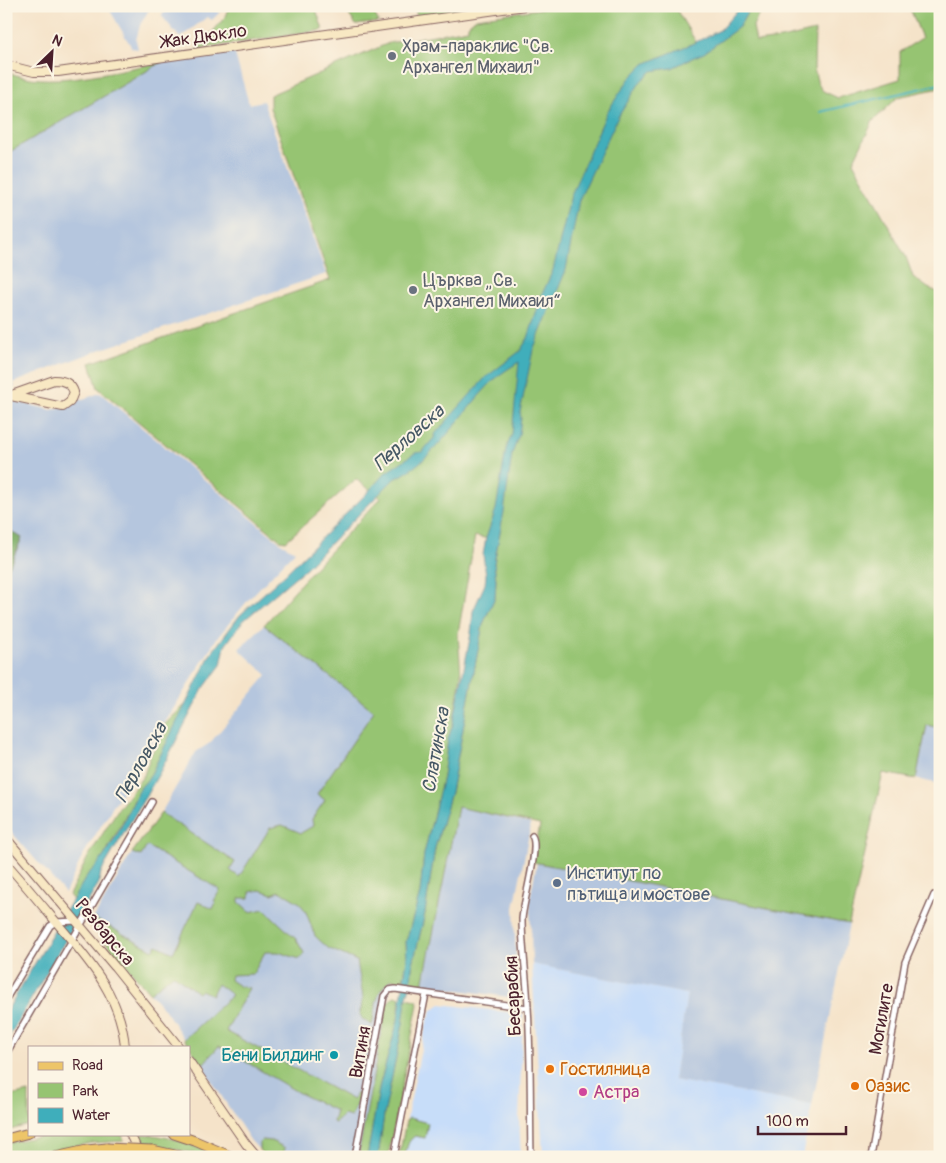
<svg xmlns="http://www.w3.org/2000/svg" width="946" height="1163" viewBox="0 0 946 1163" font-family="Pangolin,sans-serif">
<style>
.built{fill:#c7ddf9}
.industrial{fill:#b5c6de}
.green{fill:#96c472;stroke:#70724e}
.forest{fill:#78aa64;stroke:#616448}
.water{fill:#3faebb;stroke:#446673}
.lines{fill:none;stroke-linecap:round;stroke-linejoin:round}
.stream{stroke:#3faebb;stroke-width:2}
.street-casing{stroke:#866462;stroke-width:8}
.secondary-casing{stroke:#866462;stroke-width:10}
.primary-casing{stroke:#866462;stroke-width:11}
.street{stroke:#fff;stroke-width:5}
.secondary{stroke:#f8e8c3;stroke-width:8}
.primary{stroke:#edc569;stroke-width:9}
.primary-bridge-casing{stroke:#866462;stroke-width:11;stroke-linecap:butt}
.primary-bridge{stroke:#edc569;stroke-width:9}
.worship-dot{fill:#6b7280;stroke:#fcf5e5;stroke-width:2}
.service-dot{fill:#5c6f8a;stroke:#fcf5e5;stroke-width:2}
.culture-dot{fill:#0f9aa8;stroke:#fcf5e5;stroke-width:2}
.food-dot{fill:#e8710a;stroke:#fcf5e5;stroke-width:2}
.hotel-dot{fill:#d1479c;stroke:#fcf5e5;stroke-width:2}
.labels{text-anchor:middle;stroke-width:4;stroke-linejoin:round;paint-order:stroke}
.street-label{font-size:18px;fill:#4a1f2b;stroke:#fcf5e5}
.worship-label{font-size:18px;fill:#5b616d;stroke:#fcf5e5;text-anchor:start}
.service-label{font-size:18px;fill:#4e5e75;stroke:#fcf5e5;text-anchor:start}
.culture-label{font-size:18px;fill:#0d838f;stroke:#fcf5e5;text-anchor:end}
.food-label{font-size:18px;fill:#c56008;stroke:#fcf5e5;text-anchor:start}
.hotel-label{font-size:18px;fill:#b23c85;stroke:#fcf5e5;text-anchor:start}
.water-label{font-size:19px;font-style:italic;fill:#465865;stroke:#fcf5e5}
</style>
<rect width="100%" height="100%" fill="#fcf5e5"/>
<filter id="ink" filterUnits="userSpaceOnUse"><feTurbulence type="fractalNoise" baseFrequency=".02" numOctaves="2"/><feDisplacementMap in="SourceGraphic" scale="10" xChannelSelector="R" yChannelSelector="G"/><feConvolveMatrix kernelMatrix="1 2 1 2 8 2 1 2 1" color-interpolation-filters="sRGB"/></filter>
<filter id="wash" filterUnits="userSpaceOnUse"><feTurbulence type="fractalNoise" baseFrequency=".0096" numOctaves="4" result="noise"/><feDisplacementMap in="SourceGraphic" scale="20" xChannelSelector="R" yChannelSelector="G"/><feGaussianBlur stdDeviation="1.12" result="paint"/><feColorMatrix in="noise" values="0 0 0 0 0 0 0 0 0 0 0 0 0 0 0 0 0 1.4 0 .05"/><feComposite in="paint" operator="in"/></filter>
<g filter="url(#wash)">
<rect width="100%" height="100%" fill="#f5e3c9"/>
<path class="built" d="M532 964 687 994 674 1080 812 1105 802 1157H543Z
M441 1004 523 1014 519 1119 521 1157H399L426 1025 432 1010Z"/>
<path class="industrial" d="M116 6H151L140 25 136 40 138 49 132 48 108 7Z
M173 6H217L215 9 220 12 212 20 207 17 180 38 161 15Z
M233 47 249 104 263 101 326 274 99 350 13 383 15 387 6 390V152L11 151 173 55Z
M100 393 282 544 295 551 249 599 217 638 83 855 65 893 6 826V574L21 538 6 528V401L9 400 52 410Z
M264 625 374 711 317 794 325 799 396 958 358 1157H266L251 1141 165 1010 90 924 132 853 161 813 196 752 210 743 267 675 239 649Z
M927 725 940 728V784L916 779Z
M458 807 531 824 514 908 517 995 516 998 423 985Z
M537 863 849 924 812 1105 674 1080 687 994 532 964 530 899Z"/>
<path class="green" d="M229 6H315L323 30 197 49 224 19Z
M343 6H370L379 22 356 25Z
M415 6H504L417 18Z
M560 6H674L696 42 685 47 739 27 751 6H763L753 26 756 42 781 39 815 31 814 69 818 84 823 91 838 98 900 79V52L922 38 909 6H940V88L898 97 873 121 853 162 906 257 913 277 928 288 940 293V728L927 725 916 779 883 773 849 924 533 862 540 825 458 807 423 985 411 983 412 968 425 913 435 848 451 792 483 624 495 597 496 580 494 563 498 541 475 536 458 634 461 675 453 724 448 739 443 777 424 854 420 893 406 942 407 959 403 982 392 979C375 992 376 1005 372 1025L362 1019 360 1014 363 997 357 961 328 948 315 936 306 912 300 903 280 891 272 894 260 890 250 892V898H239V902L250 912 264 909 296 939 304 953 300 959 278 952H265L253 974 231 975 230 980 239 986 249 988 226 1031 353 1100 356 1093 360 1095 351 1117 344 1115 335 1123 333 1122 336 1111 299 1093 219 1046 202 1065 184 1039 232 995 217 984 212 995 201 990 198 993 173 974 150 993 90 924 93 918 153 950 157 945 173 953 198 902 213 909 216 902 214 901 220 890 147 846 141 856 132 853 161 813 235 862 230 870 239 877 270 828 282 825 301 833 313 826 312 819 325 800 317 794 374 711 264 625 319 563 381 498 356 479 286 541 280 540 98 388 90 363 330 280 270 108V95L389 43 468 29V25L476 18Z
M162 62 11 151 6 152V72C12 74 19 76 25 77 63 85 123 69 162 62Z
M187 703 149 778 141 787 104 856 96 868 88 874 73 900 69 895 88 857 117 811 144 775 151 754 165 732 164 725Z
M394 996 400 997 398 1020 380 1084 367 1157H358L387 1003Z
M406 998 417 1000 418 1004 388 1157H378L384 1115 403 1024Z
M29 1092V1125L6 1131V1097Z
M409 1118 428 1123 425 1138 415 1136C407 1141 407 1148 405 1157H399L406 1121Z
M50 1134H122L124 1141 92 1143 64 1148 29 1157H6V1143Z
M138 1134C167 1134 196 1146 222 1157 195 1157 168 1145 140 1142Z
M262 1140 272 1141 285 1148 283 1157H266L259 1150V1143Z"/>
<path class="forest" d="M6 528 22 538 6 574Z"/>
<path class="water" d="M741 6H751L739 27 704 53 692 58 672 68 652 71 641 81 618 117 579 200 566 270 533 350 527 379 520 412 521 418 519 435 512 454 504 512 494 563 496 580 495 597 483 624 451 792 435 848 425 913 412 968 411 983 406 1000 403 1024 384 1115 378 1157H367L380 1084 398 1020 407 959 406 942 420 893 424 854 443 777 448 739 453 724 471 633 473 611 485 584 486 575 483 555 486 538 496 509 506 449 512 434 519 362C511 367 501 373 494 380 460 413 437 459 393 480L307 567 242 622 225 646 221 665 203 689 160 772 101 872 99 883 6 1042V1012L88 874C110 856 127 813 141 787L149 778 210 655 240 615 285 574 366 494 385 473 415 453 422 452 434 438 435 434 485 378 520 351 528 338 543 292 553 270 571 195 607 112 629 79 644 64 696 42 720 30Z"/>
<g class="lines">
<path class="stream" d="M820 112 940 84"/>
</g>
</g>
<g filter="url(#ink)">
<g class="lines">
<g class="street-casing">
<path id="street" d="M6 999 50 926 56 922 76 921
M6 1054 152 802
M355 1157 384 996 389 990 395 989 528 1008
M394 1157 426 994
M531 1157C530 1107 531 1057 528 1007 527 978 522 948 522 919 523 902 540 847 532 836
M871 1157 905 962 934 895 940 896"/>
</g>
<g class="secondary-casing">
<path id="secondary" d="M6 65 34 72H58L525 6
M6 397 54 380C63 380 71 383 74 392L70 402 63 407 11 396
M6 838 115 967 179 1047
M6 863C21 880 36 898 51 916 84 955 121 993 125 1047
M189 1061 246 1144 257 1157
M130 1134 141 1157"/>
</g>
<g class="primary-casing">
<path id="primary" d="M174 1134 195 1141 232 1157
M6 1139 29 1133
M152 1150 184 1157
M55 1157 87 1150 107 1148"/>
</g>
<use href="#street" class="street"/>
<use href="#secondary" class="secondary"/>
<use href="#primary" class="primary"/>
<g class="primary-bridge-casing">
<path id="primary-bridge" d="M107 1148 152 1150"/>
</g>
<use href="#primary-bridge" class="primary-bridge"/>
</g>
</g>
<g class="worship-dot">
<circle cx="392" cy="56" r="5"/>
<circle cx="413" cy="290" r="5"/>
</g>
<circle class="service-dot" cx="557" cy="883" r="5"/>
<circle class="culture-dot" cx="334" cy="1055" r="5"/>
<g class="food-dot">
<circle cx="550" cy="1069" r="5"/>
<circle cx="855" cy="1086" r="5"/>
</g>
<circle class="hotel-dot" cx="583" cy="1092" r="5"/>
<g class="labels">
<g class="street-label">
<text transform="translate(204 36) rotate(-8)" y="6">Жак Дюкло</text>
<text transform="translate(105 932) rotate(50)" y="6">Резбарска</text>
<text transform="translate(513 996) rotate(-93)" y="6">Бесарабия</text>
<text transform="translate(881 1019) rotate(-80)" y="6">Могилите</text>
<text transform="translate(360 1052) rotate(-80)" y="6">Витиня</text>
</g>
<g class="worship-label">
<text x="402" y="52">Храм-параклис "Св.<tspan x="402" dy="21">Архангел Михаил"</tspan></text>
<text x="423" y="286">Църква „Св.<tspan x="423" dy="21">Архангел Михаил“</tspan></text>
</g>
<g class="service-label">
<text x="567" y="879">Институт по<tspan x="567" dy="21">пътища и мостове</tspan></text>
</g>
<g class="culture-label">
<text x="324" y="1061">Бени Билдинг</text>
</g>
<g class="food-label">
<text x="560" y="1075">Гостилница</text>
<text x="865" y="1092">Оазис</text>
</g>
<g class="hotel-label">
<text x="593" y="1098">Астра</text>
</g>
<g class="water-label">
<text transform="translate(408 437) rotate(-42)" y="7">Перловска</text>
<text transform="translate(435 750) rotate(-80)" y="7">Слатинска</text>
<text transform="translate(140 762) rotate(-61)" y="7">Перловска</text>
</g>
</g>
<rect width="946" height="1163" fill="none" stroke="#fcf5e5" stroke-width="25"/>
<rect x="28" y="1046" width="162" height="90" fill="#fcf5e5" stroke="#b59f9b"/>
<rect x="38" y="1062" width="25" height="8" fill="#edc569" stroke="#b59f9b"/>
<text x="72" y="1070" font-size="15" fill="#4a1f2b">Road</text>
<rect x="38" y="1083" width="25" height="15" fill="#96c472" stroke="#b59f9b"/>
<text x="72" y="1096" font-size="15" fill="#4a1f2b">Park</text>
<rect x="38" y="1108" width="25" height="15" fill="#3faebb" stroke="#b59f9b"/>
<text x="72" y="1120" font-size="15" fill="#4a1f2b">Water</text>
<g transform="translate(52 52) rotate(25)" stroke="#fcf5e5" stroke-width="4" paint-order="stroke">
<path d="M0-4L9 19L0 12L-9 19Z" fill="#4a1f2b"/>
<text y="-8" font-size="14" font-weight="bold" text-anchor="middle" fill="#4a1f2b">N</text>
</g>
<path d="M758 1126v8h88v-8" fill="none" stroke="#4a1f2b" stroke-width="2.5"/>
<text x="766" y="1126" font-size="15" fill="#4a1f2b" stroke="#fcf5e5" stroke-width="4" paint-order="stroke">100 m</text>
</svg>
